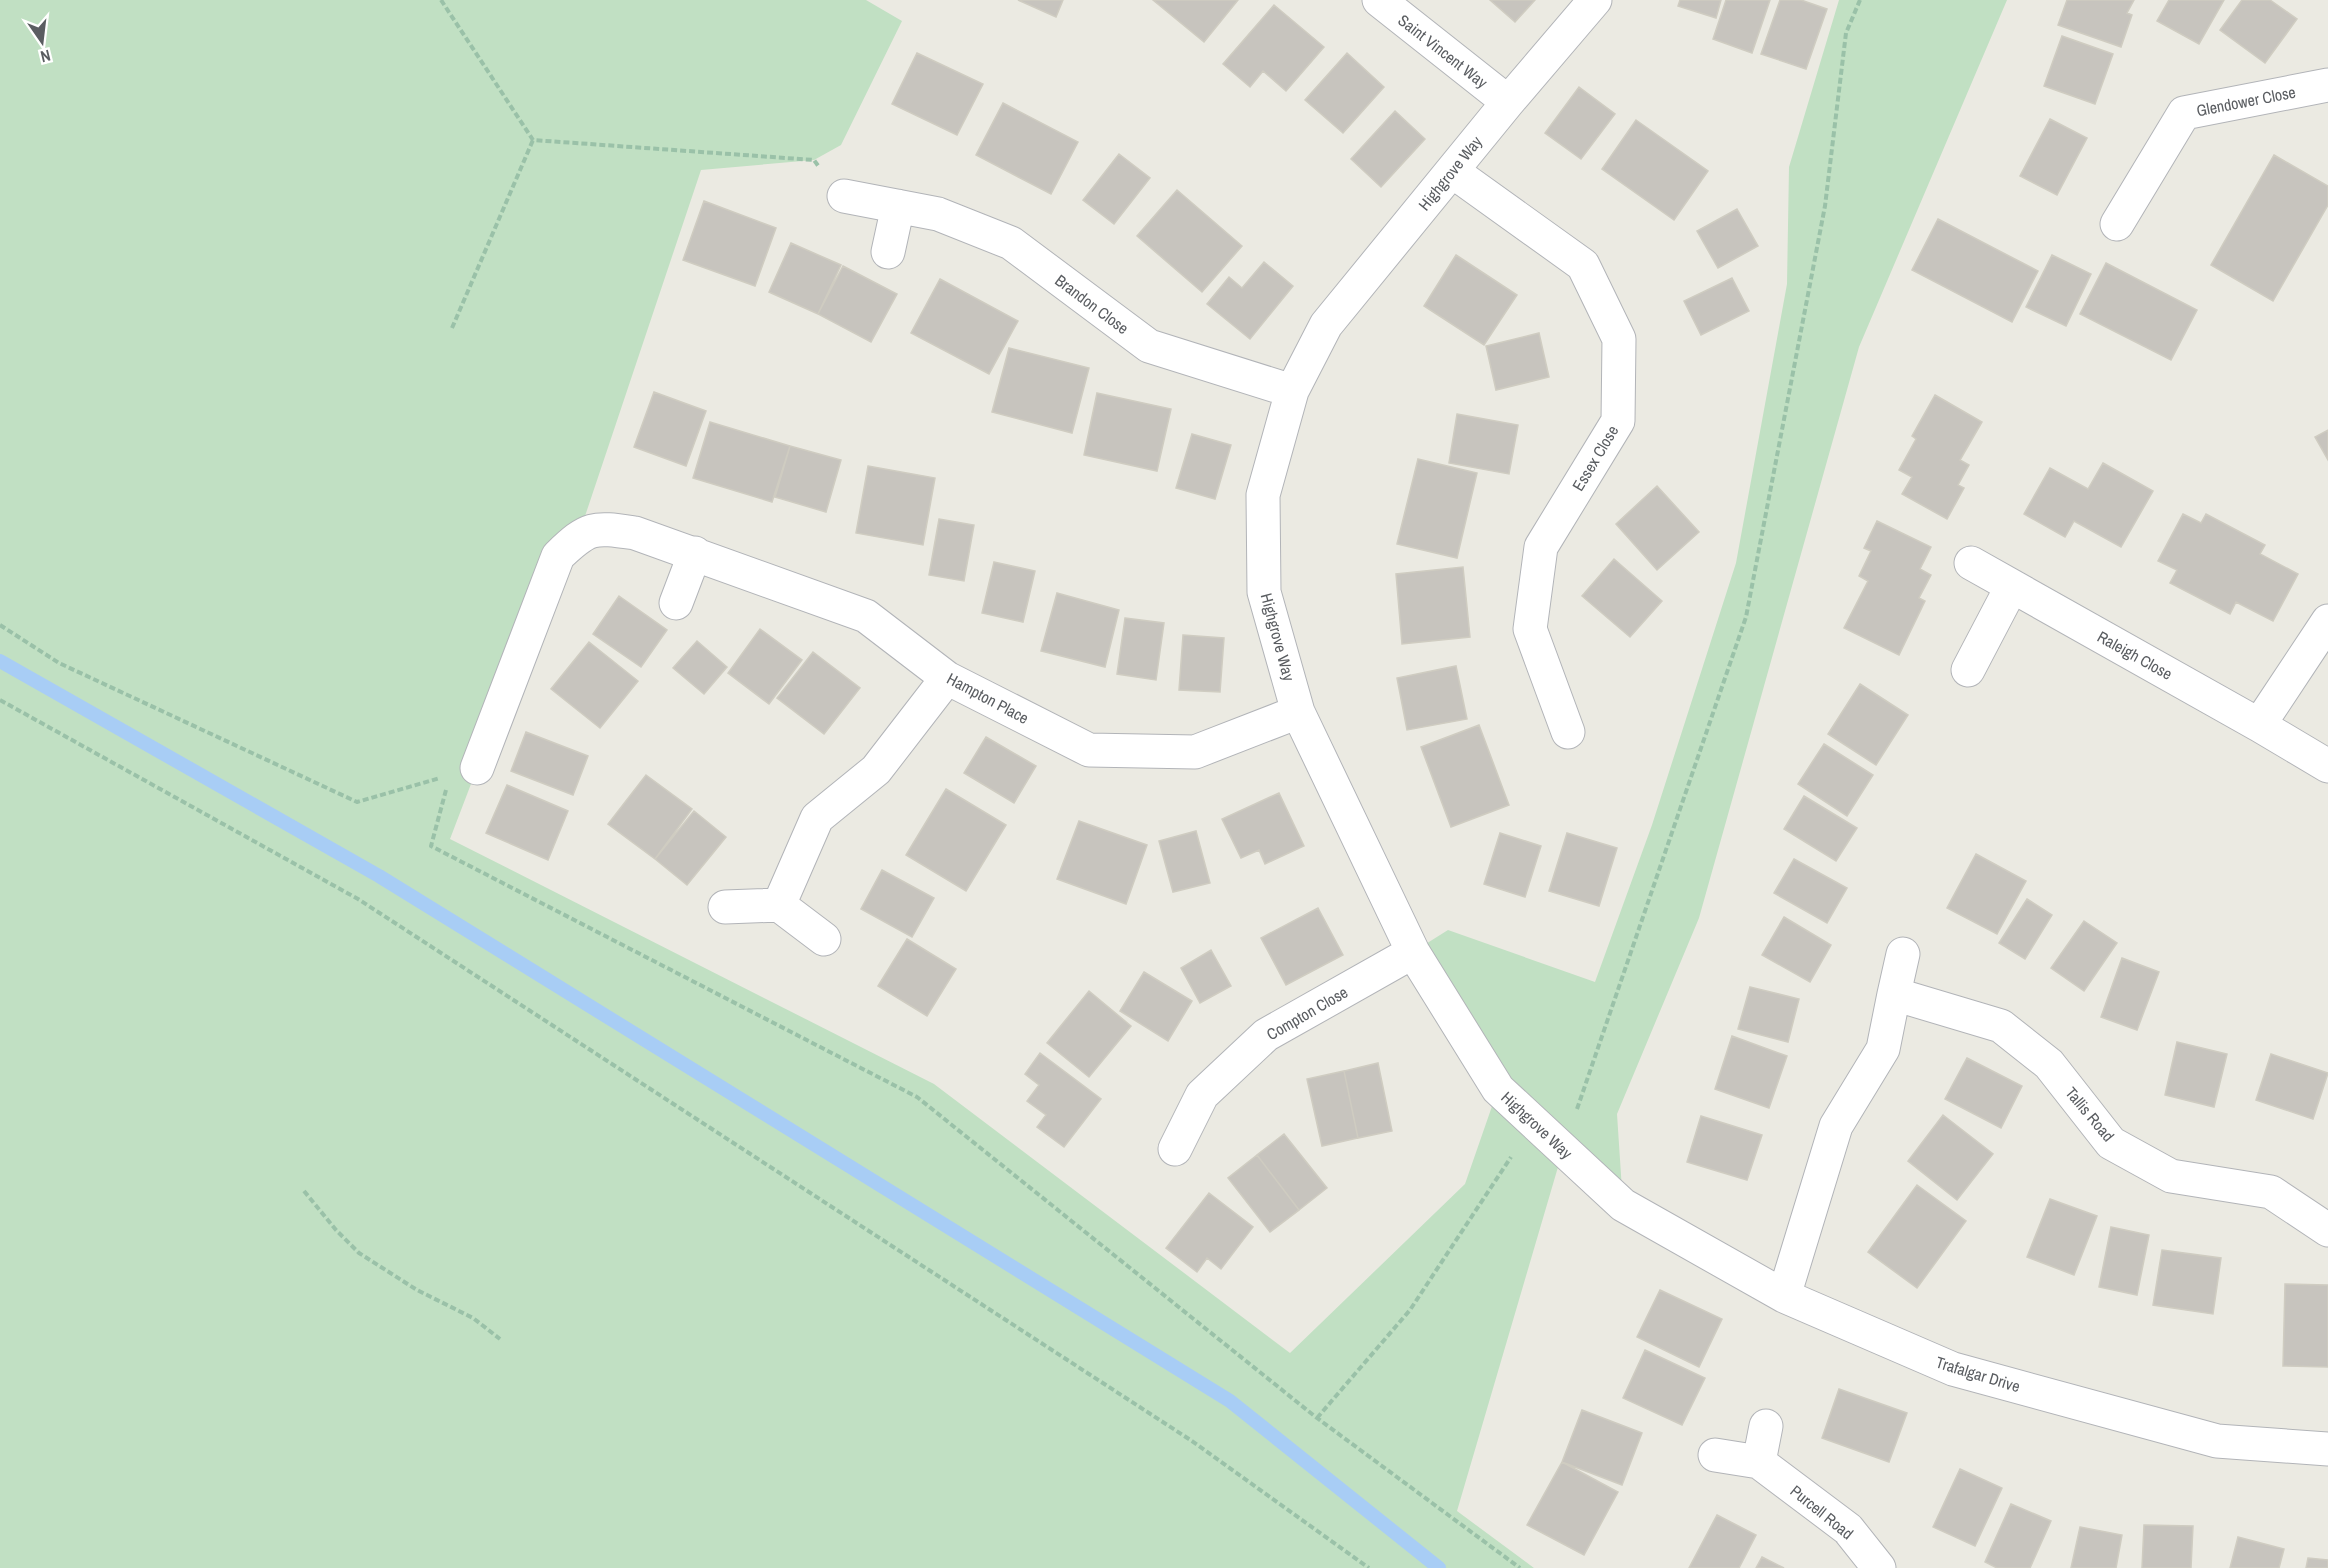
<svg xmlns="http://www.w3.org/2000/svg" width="2328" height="1568" viewBox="0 0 2328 1568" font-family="'Archivo Narrow',sans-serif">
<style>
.green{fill:#c1e0c3}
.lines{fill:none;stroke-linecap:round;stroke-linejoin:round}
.stream{stroke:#a8cdf5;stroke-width:14}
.building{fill:#c7c4be;stroke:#cfccc1;stroke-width:1.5}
.minor-casing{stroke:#b2b4b8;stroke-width:35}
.path{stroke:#9ac1a8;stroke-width:4;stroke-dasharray:6 3;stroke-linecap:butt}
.minor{stroke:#fff;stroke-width:33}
.labels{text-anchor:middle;stroke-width:5;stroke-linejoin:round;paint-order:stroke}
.street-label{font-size:16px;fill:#5a5d61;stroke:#fff}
</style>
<rect width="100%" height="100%" fill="#ebeae2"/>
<path class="green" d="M0 0H866L902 21 841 145 814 160 701 170 578 537 558 556 450 839 934 1084 1290 1353 1465 1184 1498 1089 1413 952 1448 930 1595 982 1652 825 1736 563 1787 284 1789 167 1839 0H2007L1859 347 1699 918 1617 1114 1623 1205 1563 1150 1457 1511 1534 1568H0Z"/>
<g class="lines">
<path class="stream" d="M0 661 379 876 1230 1401 1439 1568"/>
</g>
<path class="building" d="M1018 0H1063L1056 17Z
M1153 0H1238L1204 42Z
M1490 0H1535L1515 22Z
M1680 0H1721L1716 18 1678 6Z
M1726 0H1770L1752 53 1713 39Z
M1780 0H1801L1827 9 1806 69 1761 54Z
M2067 0H2134L2127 13 2132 15 2121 47 2058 25Z
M2169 0H2224L2199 44 2157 21Z
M2242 0H2270L2297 19 2265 63 2220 30Z
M1274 5 1324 47 1286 91 1263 71 1250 87 1223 64Z
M2062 36 2113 54 2095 104 2044 86Z
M917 53 983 84 957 135 892 104Z
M1347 53 1384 87 1343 133 1305 100Z
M1579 87 1615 114 1581 159 1545 133Z
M1003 103 1078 142 1051 194 976 155Z
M1395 111 1425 139 1381 187 1351 159Z
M2050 119 2087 138 2057 195 2020 176Z
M1636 120 1708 171 1674 220 1602 169Z
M1119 154 1150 178 1114 224 1083 200Z
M2274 155 2328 186V205L2273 301 2211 265Z
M1177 190 1242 246 1202 292 1137 236Z
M704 201 776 228 755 286 683 260Z
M1737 209 1758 246 1718 268 1697 231Z
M1938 219 2038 271 2012 322 1912 270Z
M791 243 841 265 818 314 769 292Z
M1456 255 1517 295 1484 345 1424 306Z
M2052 255 2091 274 2066 326 2026 307Z
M1264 262 1293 286 1250 339 1207 304 1229 277 1242 288Z
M2106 263 2197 310 2171 360 2080 314Z
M843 266 897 294 871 342 818 314Z
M1732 278 1749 311 1701 335 1684 301Z
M940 279 1018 321 989 374 911 333Z
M1539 333 1549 377 1496 390 1486 346Z
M1009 348 1089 368 1072 433 992 412Z
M654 392 706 411 686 466 634 447Z
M1097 393 1171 409 1157 471 1084 455Z
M1935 395 1982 422 1960 460 1969 465 1958 485 1964 488 1947 519 1902 494 1912 477 1899 470 1916 439 1912 436Z
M1457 414 1518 425 1509 474 1449 463Z
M710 422 790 446 772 502 693 478Z
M2328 430V460L2315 437Z
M1192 434 1231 445 1215 499 1176 488Z
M790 446 841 460 826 512 775 497Z
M1418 459 1477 473 1457 558 1397 544Z
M2103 463 2153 491 2121 547 2074 521 2065 537 2024 514 2050 468 2088 489Z
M868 466 935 478 923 545 856 533Z
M1657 486 1699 532 1657 570 1616 524Z
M2183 514 2201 523 2206 514 2265 545 2260 554 2298 574 2273 621 2236 602 2230 614 2170 583 2177 570 2158 561Z
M939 519 974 525 964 581 929 575Z
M1877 521 1931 547 1920 569 1931 575 1919 598 1925 601 1899 655 1844 628 1868 581 1859 576 1871 551 1864 548Z
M1614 559 1662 601 1630 637 1582 596Z
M994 562 1035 571 1023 622 982 613Z
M1463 567 1470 637 1402 644 1396 574Z
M1057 593 1119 610 1105 667 1041 651Z
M619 596 667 630 641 667 593 634Z
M1125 618 1164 623 1156 680 1117 674Z
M760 629 802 660 769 704 728 673Z
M1183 635 1224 638 1220 692 1179 690Z
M697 641 727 667 704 694 673 668Z
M589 642 638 681 600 728 551 689Z
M813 652 860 688 824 734 777 698Z
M1456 666 1467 719 1407 730 1397 678Z
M1860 684 1908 715 1876 765 1828 734Z
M1479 725 1509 805 1451 827 1421 747Z
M526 732 588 756 573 795 511 771Z
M986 737 1036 766 1014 803 964 773Z
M1824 744 1873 775 1847 816 1798 784Z
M646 775 692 809 655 859 608 824Z
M507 785 568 811 548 860 486 833Z
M946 789 1006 825 966 891 906 855Z
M1279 793 1304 846 1265 864 1259 850 1241 858 1222 819Z
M1804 796 1857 828 1836 861 1784 829Z
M694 811 726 837 687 885 655 859Z
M1079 821 1147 845 1126 904 1057 879Z
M1196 831 1210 883 1173 892 1159 841Z
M1500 833 1541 846 1525 897 1484 884Z
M1567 833 1617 848 1599 906 1549 891Z
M1976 854 2026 881 1997 934 1947 908Z
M1794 859 1847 888 1827 923 1774 893Z
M882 870 934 898 912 937 861 909Z
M2027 899 2052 915 2025 959 1999 943Z
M1318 908 1343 955 1286 985 1261 938Z
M1784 917 1831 945 1810 982 1762 955Z
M2084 921 2117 943 2084 991 2051 968Z
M907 939 956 969 927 1016 878 986Z
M1211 950 1231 986 1200 1003 1181 968Z
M2122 958 2159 972 2137 1030 2101 1017Z
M1144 972 1192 1001 1168 1041 1120 1011Z
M1750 987 1799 999 1788 1042 1738 1029Z
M1089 991 1131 1026 1089 1077 1047 1043Z
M1732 1036 1787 1056 1769 1108 1715 1089Z
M2177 1042 2227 1054 2214 1107 2165 1095Z
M1040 1053 1101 1099 1064 1147 1037 1127 1046 1115 1027 1101 1039 1085 1025 1074Z
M2271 1054 2328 1073 2313 1119 2256 1100Z
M1967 1058 2022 1086 2001 1128 1945 1099Z
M1378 1063 1392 1131 1358 1138 1344 1071Z
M1344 1071 1358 1138 1322 1146 1307 1079Z
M1943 1115 1993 1154 1957 1200 1908 1161Z
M1701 1116 1762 1135 1747 1180 1687 1162Z
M1284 1134 1327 1188 1299 1210 1257 1155Z
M1257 1155 1299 1210 1270 1232 1228 1178Z
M1917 1185 1966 1221 1917 1288 1868 1252Z
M1209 1193 1253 1227 1221 1269 1207 1258 1197 1272 1166 1248Z
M2050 1199 2097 1216 2074 1275 2027 1257Z
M2111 1227 2149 1235 2137 1295 2099 1287Z
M2162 1250 2221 1258 2213 1314 2153 1305Z
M2285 1284 2328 1285V1367L2283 1366Z
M1660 1290 1722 1319 1699 1367 1637 1337Z
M1645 1350 1705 1378 1682 1425 1623 1398Z
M1839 1389 1907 1413 1889 1462 1822 1438Z
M1582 1410 1642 1433 1622 1485 1562 1462Z
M1562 1462 1618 1492 1584 1555 1527 1525Z
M1960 1469 2002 1488 1975 1546 1933 1527Z
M2011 1504 2051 1521 2030 1568H1997L1985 1562Z
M1717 1515 1756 1535 1739 1568H1689Z
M2144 1525 2193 1526 2191 1568H2142Z
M2080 1527 2122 1535 2116 1568H2071Z
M2238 1537 2284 1549 2279 1568H2230Z
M1762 1557 1784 1568H1756Z
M2308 1558 2328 1560V1568H2306Z"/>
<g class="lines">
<g class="minor-casing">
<path id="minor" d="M1379 0 1508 102
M1595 0 1508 102 1326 325 1292 391 1263 495 1264 592 1298 712 1413 952 1498 1089 1623 1205 1784 1296 1953 1369 2217 1441 2328 1449
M1452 171 1583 265 1619 339 1618 421 1541 547 1530 629 1568 732
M844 196 938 214 1011 243 1149 346 1292 391
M2117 224 2184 113 2328 85
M888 252 898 206
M1971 563 2259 725
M676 603 695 553
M2328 621 2259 725 2328 766
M1968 670 2012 586
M477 768 558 556C589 526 593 527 635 533L866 616 947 678 1089 750 1195 752 1298 712
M725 907 779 905
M824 939 779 905 817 818 876 770 947 678
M1894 994 1903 954
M1175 1149 1202 1095 1266 1035 1413 952
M1784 1296 1836 1126 1883 1049 1894 994 2001 1026 2049 1064 2111 1143 2171 1176 2271 1192 2328 1230
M1715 1455 1759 1462 1848 1529 1879 1568
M1759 1462 1766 1426"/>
</g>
<path class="path" d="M441 0 533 140 814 160 819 167
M452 328 533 140
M0 625 59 663 357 802 440 778
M0 700 358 899 1192 1441 1369 1568
M446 790 431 846 917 1097 1317 1418 1520 1568
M1577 1109 1746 617 1825 206 1846 33 1860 0
M304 1191 336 1230 359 1253 417 1290 473 1318 500 1339
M1317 1418 1410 1310 1511 1157"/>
<use href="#minor" class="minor"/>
</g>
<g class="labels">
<g class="street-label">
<text transform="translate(1443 51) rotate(38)" y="6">Saint Vincent Way</text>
<text transform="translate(2246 101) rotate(-11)" y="6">Glendower Close</text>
<text transform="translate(1450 173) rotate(-51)" y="6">Highgrove Way</text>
<text transform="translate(1092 304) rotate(37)" y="6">Brandon Close</text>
<text transform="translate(1595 458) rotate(-59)" y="6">Essex Close</text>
<text transform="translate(1278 637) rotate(75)" y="6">Highgrove Way</text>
<text transform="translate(2135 655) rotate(29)" y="6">Raleigh Close</text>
<text transform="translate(988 698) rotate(28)" y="6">Hampton Place</text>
<text transform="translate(1307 1013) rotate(-30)" y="6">Compton Close</text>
<text transform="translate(2090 1114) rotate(50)" y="6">Tallis Road</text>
<text transform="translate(1537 1125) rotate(43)" y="6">Highgrove Way</text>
<text transform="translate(1978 1374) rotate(17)" y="6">Trafalgar Drive</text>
<text transform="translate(1822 1512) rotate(39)" y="6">Purcell Road</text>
</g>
</g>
<g transform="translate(42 42) rotate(166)" stroke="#ffffff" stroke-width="4.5" paint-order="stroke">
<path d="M0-4.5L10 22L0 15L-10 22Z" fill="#5a5d61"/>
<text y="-9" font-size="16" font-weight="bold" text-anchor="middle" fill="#5a5d61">N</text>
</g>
</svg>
